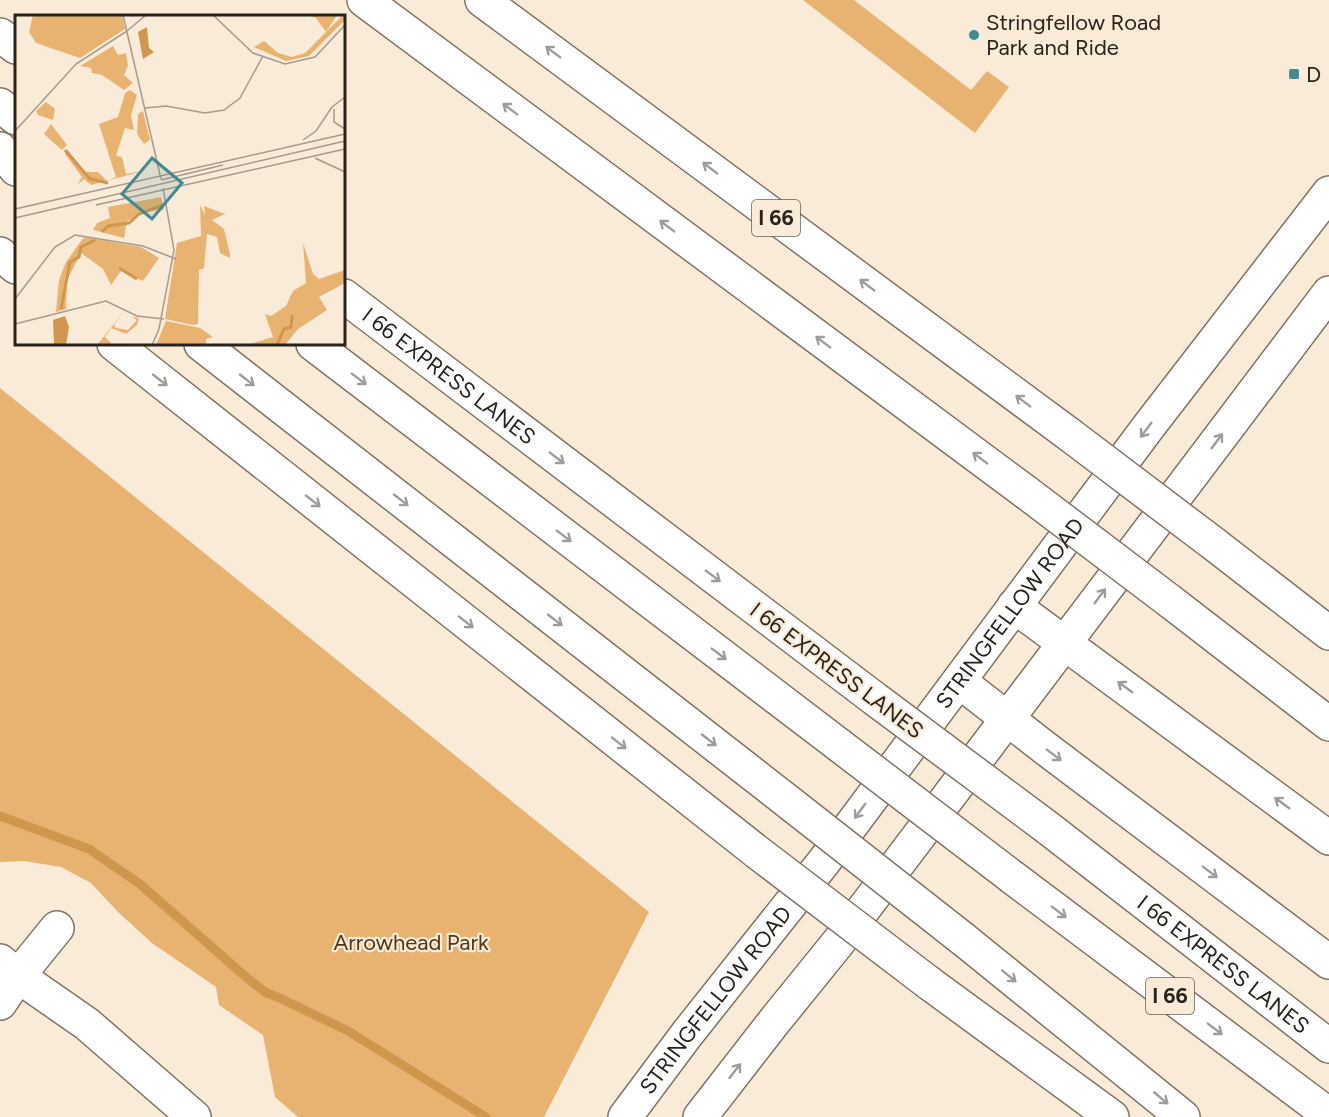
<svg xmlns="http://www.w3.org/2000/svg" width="1329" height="1117" viewBox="0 0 1329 1117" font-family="Figtree,sans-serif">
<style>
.green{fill:#e8b271}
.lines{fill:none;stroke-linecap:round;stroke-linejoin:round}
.stream{stroke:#cf964e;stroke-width:9}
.minor-casing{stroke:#827464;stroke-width:36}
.secondary-casing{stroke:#827464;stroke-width:36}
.motorway-casing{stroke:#827464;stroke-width:36}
.minor{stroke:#fff;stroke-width:33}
.secondary{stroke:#fff;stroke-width:33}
.motorway{stroke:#fff;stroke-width:33}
.motorway-bridge-casing{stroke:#827464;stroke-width:36;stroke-linecap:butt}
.motorway-bridge{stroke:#fff;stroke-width:33}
.oneway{stroke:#9f9c99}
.poi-dot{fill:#428990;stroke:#faead8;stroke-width:2}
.labels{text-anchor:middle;stroke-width:4.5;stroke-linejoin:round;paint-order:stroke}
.shield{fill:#faead8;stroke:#685f54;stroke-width:1.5}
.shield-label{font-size:21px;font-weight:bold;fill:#29231c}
.poi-label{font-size:22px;fill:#29231c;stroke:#faead8;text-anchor:start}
.street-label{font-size:22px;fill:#29231c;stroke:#faead8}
.park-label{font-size:22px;fill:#51381a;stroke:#faead8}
.inset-river{fill:none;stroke:#cf964e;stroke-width:3}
.inset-road{fill:none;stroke:#a69a8d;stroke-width:1.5}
.view{fill:#428990;fill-opacity:0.15;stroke:#428990;stroke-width:3}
.inset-edge{fill:none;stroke:#29231c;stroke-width:3}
</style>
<rect width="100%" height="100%" fill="#faead8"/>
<path class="green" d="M803 0H854L971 90 987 71 1009 87 975 133Z
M0 388 649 912 544 1117H298L275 1097 263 1035 219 1005 216 987 152 943 118 912 91 883 61 867 24 861 0 862Z"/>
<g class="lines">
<path class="stream" d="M0 816 89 849 140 884 246 977 265 992 284 1000 348 1031 486 1117"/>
<g class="minor-casing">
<path id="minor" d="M0 961 18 976 87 1024 194 1117
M0 1003 18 976 57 928"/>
</g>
<g class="secondary-casing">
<g id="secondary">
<path id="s1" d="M625 1117 687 1034 826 859 1149 426 1329 193"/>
<path d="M700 1117 773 1023 841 939 1329 293"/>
</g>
</g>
<g class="motorway-casing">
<g id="motorway">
<path d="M364 0 1027 493"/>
<path d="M482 0 1070 435"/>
<path d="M0 35 16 47"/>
<path d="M0 105 16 118"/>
<path d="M0 149 16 169"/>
<path d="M0 254 16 267"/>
<path id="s2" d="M344 296 875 699"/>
<path d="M114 344 757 852"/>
<path d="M201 344 791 804"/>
<path d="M313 344 839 745"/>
<path d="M1214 544 1329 633"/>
<path d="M1171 602 1329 724"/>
<path d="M1014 606 1329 838"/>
<path d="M959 681 1045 748 1329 962"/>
<path id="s3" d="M1048 828 1329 1046"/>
<path d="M1012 877 1329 1115"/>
<path d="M963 939 1183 1117"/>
<path d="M929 983 1112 1117"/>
</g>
</g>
<use href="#minor" class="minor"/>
<use href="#secondary" class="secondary"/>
<use href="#motorway" class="motorway"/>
<g class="motorway-bridge-casing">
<path id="motorway-bridge" d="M1070 435 1214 544
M1027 493 1171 602
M875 699 1048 828
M839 745 1012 877
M791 804 963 939
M757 852 929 983"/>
</g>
<use href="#motorway-bridge" class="motorway-bridge"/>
</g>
<defs><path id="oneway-shaft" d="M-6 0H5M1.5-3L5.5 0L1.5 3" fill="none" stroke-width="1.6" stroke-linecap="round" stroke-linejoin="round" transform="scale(1.5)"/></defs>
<g class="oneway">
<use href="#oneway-shaft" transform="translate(553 52) rotate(-143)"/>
<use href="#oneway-shaft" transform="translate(510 109) rotate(-143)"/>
<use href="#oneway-shaft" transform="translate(710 168) rotate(-143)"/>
<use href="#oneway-shaft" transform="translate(667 226) rotate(-143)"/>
<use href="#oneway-shaft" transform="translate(867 285) rotate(-143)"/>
<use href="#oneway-shaft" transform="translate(823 342) rotate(-143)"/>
<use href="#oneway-shaft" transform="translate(359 379) rotate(37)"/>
<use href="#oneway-shaft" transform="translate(160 380) rotate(38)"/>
<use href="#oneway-shaft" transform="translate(247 380) rotate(38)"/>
<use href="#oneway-shaft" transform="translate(1023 401) rotate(-143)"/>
<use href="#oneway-shaft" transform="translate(1146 430) rotate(127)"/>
<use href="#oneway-shaft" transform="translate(1217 441) rotate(-53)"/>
<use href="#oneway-shaft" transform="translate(557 458) rotate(37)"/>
<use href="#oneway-shaft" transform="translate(980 458) rotate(-143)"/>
<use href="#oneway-shaft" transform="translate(401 500) rotate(38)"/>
<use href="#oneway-shaft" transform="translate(313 501) rotate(38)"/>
<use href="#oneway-shaft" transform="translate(564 536) rotate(37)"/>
<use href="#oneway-shaft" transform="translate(713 576) rotate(37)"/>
<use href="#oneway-shaft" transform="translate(1100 596) rotate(-53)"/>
<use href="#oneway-shaft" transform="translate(555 620) rotate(38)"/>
<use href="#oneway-shaft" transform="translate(466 622) rotate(38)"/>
<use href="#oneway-shaft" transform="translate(719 654) rotate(37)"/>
<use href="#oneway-shaft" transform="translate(1125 687) rotate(-144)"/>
<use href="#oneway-shaft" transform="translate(709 740) rotate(38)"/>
<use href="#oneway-shaft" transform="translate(619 743) rotate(38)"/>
<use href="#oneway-shaft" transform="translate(1054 755) rotate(37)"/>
<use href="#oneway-shaft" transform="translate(1282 803) rotate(-144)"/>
<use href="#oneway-shaft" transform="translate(860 811) rotate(126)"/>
<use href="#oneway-shaft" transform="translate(1210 872) rotate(37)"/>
<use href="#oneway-shaft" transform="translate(1059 912) rotate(37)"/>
<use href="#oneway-shaft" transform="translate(1009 976) rotate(39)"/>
<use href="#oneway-shaft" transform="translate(1215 1029) rotate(37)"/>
<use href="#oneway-shaft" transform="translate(735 1071) rotate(-52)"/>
<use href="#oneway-shaft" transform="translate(1161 1098) rotate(40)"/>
</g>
<g class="poi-dot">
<circle cx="974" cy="35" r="6"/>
<rect x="1288" y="68" width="12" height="12" rx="3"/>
</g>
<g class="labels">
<g class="shield">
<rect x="752" y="200" width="48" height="36" rx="4.5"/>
<rect x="1146" y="978" width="48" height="36" rx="4.5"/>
</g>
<g class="shield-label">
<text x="776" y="225">I 66</text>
<text x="1170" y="1003">I 66</text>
</g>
<g class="poi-label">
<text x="986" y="30">Stringfellow Road<tspan x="986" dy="25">Park and Ride</tspan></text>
<text x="1306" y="82">D</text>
</g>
<g class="street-label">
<text dy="8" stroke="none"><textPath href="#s2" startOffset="132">I 66 EXPRESS LANES</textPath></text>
<text dy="8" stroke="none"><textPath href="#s1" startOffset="634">STRINGFELLOW ROAD</textPath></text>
<text transform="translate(837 670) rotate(37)" y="8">I 66 EXPRESS LANES</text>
<text dy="8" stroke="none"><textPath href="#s3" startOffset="222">I 66 EXPRESS LANES</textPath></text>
<text dy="8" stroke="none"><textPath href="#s1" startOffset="148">STRINGFELLOW ROAD</textPath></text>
</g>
<g class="park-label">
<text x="411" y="950">Arrowhead Park</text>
</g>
</g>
<g transform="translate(15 15)">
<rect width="330" height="330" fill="#faead8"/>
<path d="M18 0H107L110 14 65 43 21 28 14 17ZM292 0H322L311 17 301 3ZM328 0 330 5 294 41 271 46 239 32 249 26 263 38 277 42 290 38ZM98 31 103 40 111 38 113 51 109 60 118 68 109 75 87 60 77 58 76 53 65 51ZM115 75 122 80 116 100 119 115 110 113 101 141 107 142 111 159 132 155 76 170 69 164 62 170 67 162 50 139 52 134 70 157H83L92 166 101 162 84 109 103 102 110 78ZM31 87 40 94 38 105 23 100 21 96ZM128 96 135 125 129 129 122 119 123 99ZM36 109 52 130 47 135 29 119ZM146 182 149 195 133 196 112 206 109 223 78 215 82 208 95 203 93 192ZM185 190 190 200 189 191 210 199 197 205 209 214 215 239V243L205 238 202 222 192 219 189 253 184 255 183 309 178 310 150 304 162 228 186 221ZM69 222 126 232 144 243 128 266 106 256 96 270 88 254 66 238 52 265 51 294 41 297 44 265 51 247ZM288 228 298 259 304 264 330 255V268L304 282 312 295 283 314 270 330H232L258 322 250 299 256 301 271 291 278 276 291 268ZM107 299 99 310 101 313 113 315 122 305 117 302 124 303 122 310 111 319 96 313 90 322 98 330H82ZM151 306 185 313 198 322 191 324V330H141Z" fill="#e8b271"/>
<path d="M132 12 134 33 139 37 128 44 123 17ZM50 301 54 312 51 330H39L38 305Z" fill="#cf964e"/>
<path class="inset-river" d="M50 135 75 164 93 168M87 217 93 211 114 208 124 199 148 190M104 253 122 264M46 294 55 247 64 242 66 232 80 225M262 330 269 314 276 312 277 300"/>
<path class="inset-road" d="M108 0 146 164M198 0 238 38 270 49 300 42 330 10M112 16 131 0M130 93 151 91 190 98 209 95 225 83 248 41M319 94V107L330 114M0 116 61 49 112 16M288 125 301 116 317 92 330 82M300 143 330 157M146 165 208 150M81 190 330 134M0 194 330 119M0 203 330 126M0 284 40 232 60 220 128 231 161 244M0 309 91 286 122 301 149 304M137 330 144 314 159 235 148 173"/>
<path class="view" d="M137 143 167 168 137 204 107 179Z"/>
<rect width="330" height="330" class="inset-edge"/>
</g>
</svg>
